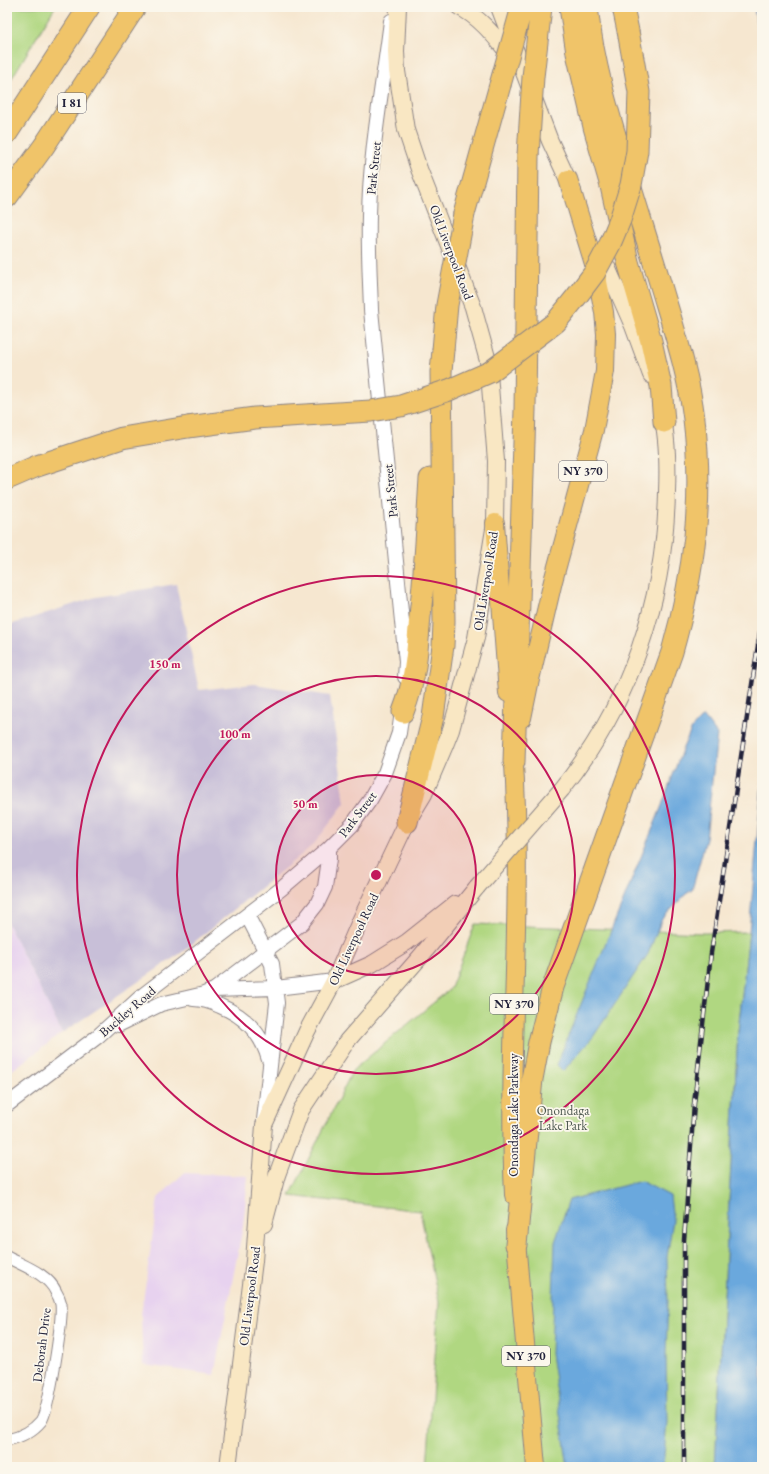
<svg xmlns="http://www.w3.org/2000/svg" width="769" height="1474" viewBox="0 0 769 1474" font-family="'EB Garamond',serif">
<style>
.built{fill:#e7d2ef}
.industrial{fill:#c8bfd8}
.green{fill:#b0d781;stroke:#697c5e}
.water{fill:#6ba8dd;stroke:#46658c}
.lines{fill:none;stroke-linecap:round;stroke-linejoin:round}
.minor-casing{stroke:#8c8486;stroke-width:13}
.tertiary-casing{stroke:#8c8486;stroke-width:16}
.secondary-casing{stroke:#8c8486;stroke-width:18}
.primary-casing{stroke:#8c8486;stroke-width:20}
.motorway-casing{stroke:#8c8486;stroke-width:23}
.minor{stroke:#fff;stroke-width:11}
.tertiary{stroke:#fff;stroke-width:14}
.secondary{stroke:#f9e7c3;stroke-width:16}
.primary{stroke:#f0c469;stroke-width:18}
.motorway{stroke:#f0c469;stroke-width:21}
.rail-casing{stroke:#22223b;stroke-width:4.5}
.rail{stroke:#fbf7ec;stroke-width:3;stroke-dasharray:9;stroke-linecap:butt}
.secondary-bridge-casing{stroke:#8c8486;stroke-width:18;stroke-linecap:butt}
.motorway-bridge-casing{stroke:#8c8486;stroke-width:23;stroke-linecap:butt}
.secondary-bridge{stroke:#f9e7c3;stroke-width:16}
.motorway-bridge{stroke:#f0c469;stroke-width:21}
.ring{fill:none;stroke:#c2185b;stroke-width:2}
.labels{text-anchor:middle;stroke-width:3.5;stroke-linejoin:round;paint-order:stroke}
.shield{fill:#fbf7ec;stroke:#636270;stroke-width:1}
.shield-label{font-size:12px;font-weight:bold;fill:#22223b}
.street-label{font-size:13px;fill:#22223b;stroke:#fbf7ec}
.park-label{font-size:13px;fill:#4d5850;stroke:#fbf7ec}
.centre{fill:#c2185b;stroke:#fbf7ec;stroke-width:2}
.ring-label{font-size:12px;text-anchor:middle;font-weight:bold;fill:#c2185b;stroke:#fbf7ec;stroke-width:3.5;stroke-linejoin:round;paint-order:stroke}
</style>
<rect width="100%" height="100%" fill="#fbf7ec"/>
<filter id="ink" filterUnits="userSpaceOnUse"><feTurbulence type="fractalNoise" baseFrequency=".025" numOctaves="2"/><feDisplacementMap in="SourceGraphic" scale="8" xChannelSelector="R" yChannelSelector="G"/><feConvolveMatrix kernelMatrix="1 2 1 2 8 2 1 2 1" color-interpolation-filters="sRGB"/></filter>
<filter id="wash" filterUnits="userSpaceOnUse"><feTurbulence type="fractalNoise" baseFrequency=".012" numOctaves="4" result="noise"/><feDisplacementMap in="SourceGraphic" scale="16" xChannelSelector="R" yChannelSelector="G"/><feGaussianBlur stdDeviation="0.9" result="paint"/><feColorMatrix in="noise" values="0 0 0 0 0 0 0 0 0 0 0 0 0 0 0 0 0 1.4 0 .05"/><feComposite in="paint" operator="in"/></filter>
<g filter="url(#wash)">
<rect width="100%" height="100%" fill="#f6e7d0"/>
<path class="built" d="M7 922 62 1033 7 1074Z
M184 1173 248 1176 243 1226 214 1375 143 1365 141 1315 158 1198Z"/>
<path class="industrial" d="M176 584 199 690 254 684 330 696 345 803 314 844 181 953 62 1033 7 922V626L96 597Z"/>
<path class="green" d="M7 7H55L7 86Z
M475 924 704 933 749 932 738 1032 715 1467H427L439 1302 420 1211 290 1196 353 1070 451 988Z"/>
<path class="water" d="M754 7H762V73L761 52Z
M703 716 717 734 706 839 692 890 686 894 662 919 648 954 593 1037 563 1071 557 1065 568 1036 661 808 682 750 692 728Z
M762 782V1467H715L738 1032 749 932Z
M641 1181 670 1196 673 1220 667 1257 668 1302 666 1354 667 1422 663 1467H568L551 1354 555 1242 569 1200Z"/>
</g>
<g filter="url(#ink)">
<g class="lines">
<g class="minor-casing">
<path id="minor" d="M7 1257C24 1266 48 1274 56 1292 58 1295 60 1300 61 1304 63 1319 49 1410 41 1421 32 1432 21 1437 7 1440"/>
</g>
<g class="tertiary-casing">
<path id="tertiary" d="M391 21C383 85 370 151 369 216 368 247 370 279 371 310L406 662 405 677
M247 915 272 964 277 1003 264 1120
M214 990 302 923 317 904 325 887 329 859V848
M193 999C203 999 211 1002 220 1006 245 1016 262 1034 269 1060
M118 1025 161 1004 204 994 214 990 276 988 334 981
M7 1105 97 1037 143 995 281 889 329 848 352 825 370 800 385 773 399 733 403 704"/>
</g>
<g class="secondary-casing">
<path id="secondary" d="M459 7C482 18 498 41 514 60
M499 7 550 141 573 191
M600 251 633 326 651 375
M562 789C630 704 665 600 667 492 668 466 668 437 661 411
M334 981 372 964 407 942 455 904
M264 1224 277 1175 301 1110 347 1041 421 956 477 887
M228 1467 254 1261 264 1125 307 1031 334 981 361 919 407 822 424 794 445 745 451 730 476 638 495 523 496 461 488 361 473 307 419 169 406 130 397 71 396 51 398 7"/>
</g>
<g class="primary-casing">
<path id="primary" d="M495 523 508 693
M522 718 529 684 553 581 594 430 605 371 606 334 604 312 595 267 568 179
M513 749C524 897 507 1046 514 1195
M515 1230 536 1467"/>
</g>
<g class="motorway-casing">
<path id="motorway" d="M570 7 577 53 594 127 611 186 628 262 651 341 661 386 664 422
M623 7 628 31
M7 133 89 7
M7 197 44 146 135 7
M464 214 500 85
M7 479 37 466 122 438 188 427
M403 712C416 679 417 652 420 616 425 571 427 525 430 479
M514 762 525 410 528 155
M407 822 433 717 443 646 444 622 441 372 443 350
M516 1245 532 1079 539 1042 553 987 672 652C694 574 704 500 694 419 689 377 676 336 664 296 651 252 637 209 624 165 608 113 593 62 587 7"/>
</g>
<use href="#minor" class="minor"/>
<use href="#tertiary" class="tertiary"/>
<use href="#secondary" class="secondary"/>
<use href="#primary" class="primary"/>
<use href="#motorway" class="motorway"/>
<g class="rail-casing">
<path id="rail" d="M684 1467V1240L694 1104 711 953 762 619"/>
</g>
<use href="#rail" class="rail"/>
<g class="secondary-bridge-casing">
<path id="secondary-bridge" d="M477 887 562 789"/>
</g>
<g class="motorway-bridge-casing">
<path id="motorway-bridge" d="M500 85 522 7
M528 155 533 77 541 7
M443 350 447 305 464 214
M188 427 255 418 371 411 401 406 449 390 490 372 556 322 577 296 595 272 610 244 620 220 631 185 637 151 639 92 628 31"/>
</g>
<use href="#secondary-bridge" class="secondary-bridge"/>
<use href="#motorway-bridge" class="motorway-bridge"/>
</g>
</g>
<circle cx="376" cy="875" r="100" fill="#c2185b" fill-opacity=".12"/>
<g class="ring">
<circle cx="376" cy="875" r="100"/>
<circle cx="376" cy="875" r="199"/>
<circle cx="376" cy="875" r="299"/>
</g>
<g class="labels">
<g class="shield">
<rect x="58" y="93" width="28" height="20" rx="3"/>
<rect x="559" y="461" width="48" height="20" rx="3"/>
<rect x="490" y="994" width="48" height="20" rx="3"/>
<rect x="502" y="1346" width="48" height="20" rx="3"/>
</g>
<g class="shield-label">
<text x="72" y="107">I 81</text>
<text x="583" y="475">NY 370</text>
<text x="514" y="1008">NY 370</text>
<text x="526" y="1360">NY 370</text>
</g>
<g class="street-label">
<text transform="translate(373 168) rotate(-84)" y="5">Park Street</text>
<text transform="translate(452 252) rotate(69)" y="5">Old Liverpool Road</text>
<text transform="translate(390 491) rotate(-96)" y="5">Park Street</text>
<text transform="translate(485 581) rotate(-81)" y="5">Old Liverpool Road</text>
<text transform="translate(357 814) rotate(-53)" y="5">Park Street</text>
<text transform="translate(353 939) rotate(-65)" y="5">Old Liverpool Road</text>
<text transform="translate(127 1011) rotate(-41)" y="5">Buckley Road</text>
<text transform="translate(513 1115) rotate(-90)" y="5">Onondaga Lake Parkway</text>
<text transform="translate(249 1296) rotate(-83)" y="5">Old Liverpool Road</text>
<text transform="translate(41 1345) rotate(-83)" y="5">Deborah Drive</text>
</g>
<g class="park-label">
<text x="563" y="1115">Onondaga<tspan x="563" dy="15">Lake Park</tspan></text>
</g>
</g>
<circle cx="376" cy="875" r="6" class="centre"/>
<g class="ring-label">
<text x="165" y="668">150 m</text>
<text x="235" y="738">100 m</text>
<text x="305" y="808">50 m</text>
</g>
<rect width="769" height="1474" fill="none" stroke="#fbf7ec" stroke-width="24"/>
</svg>
